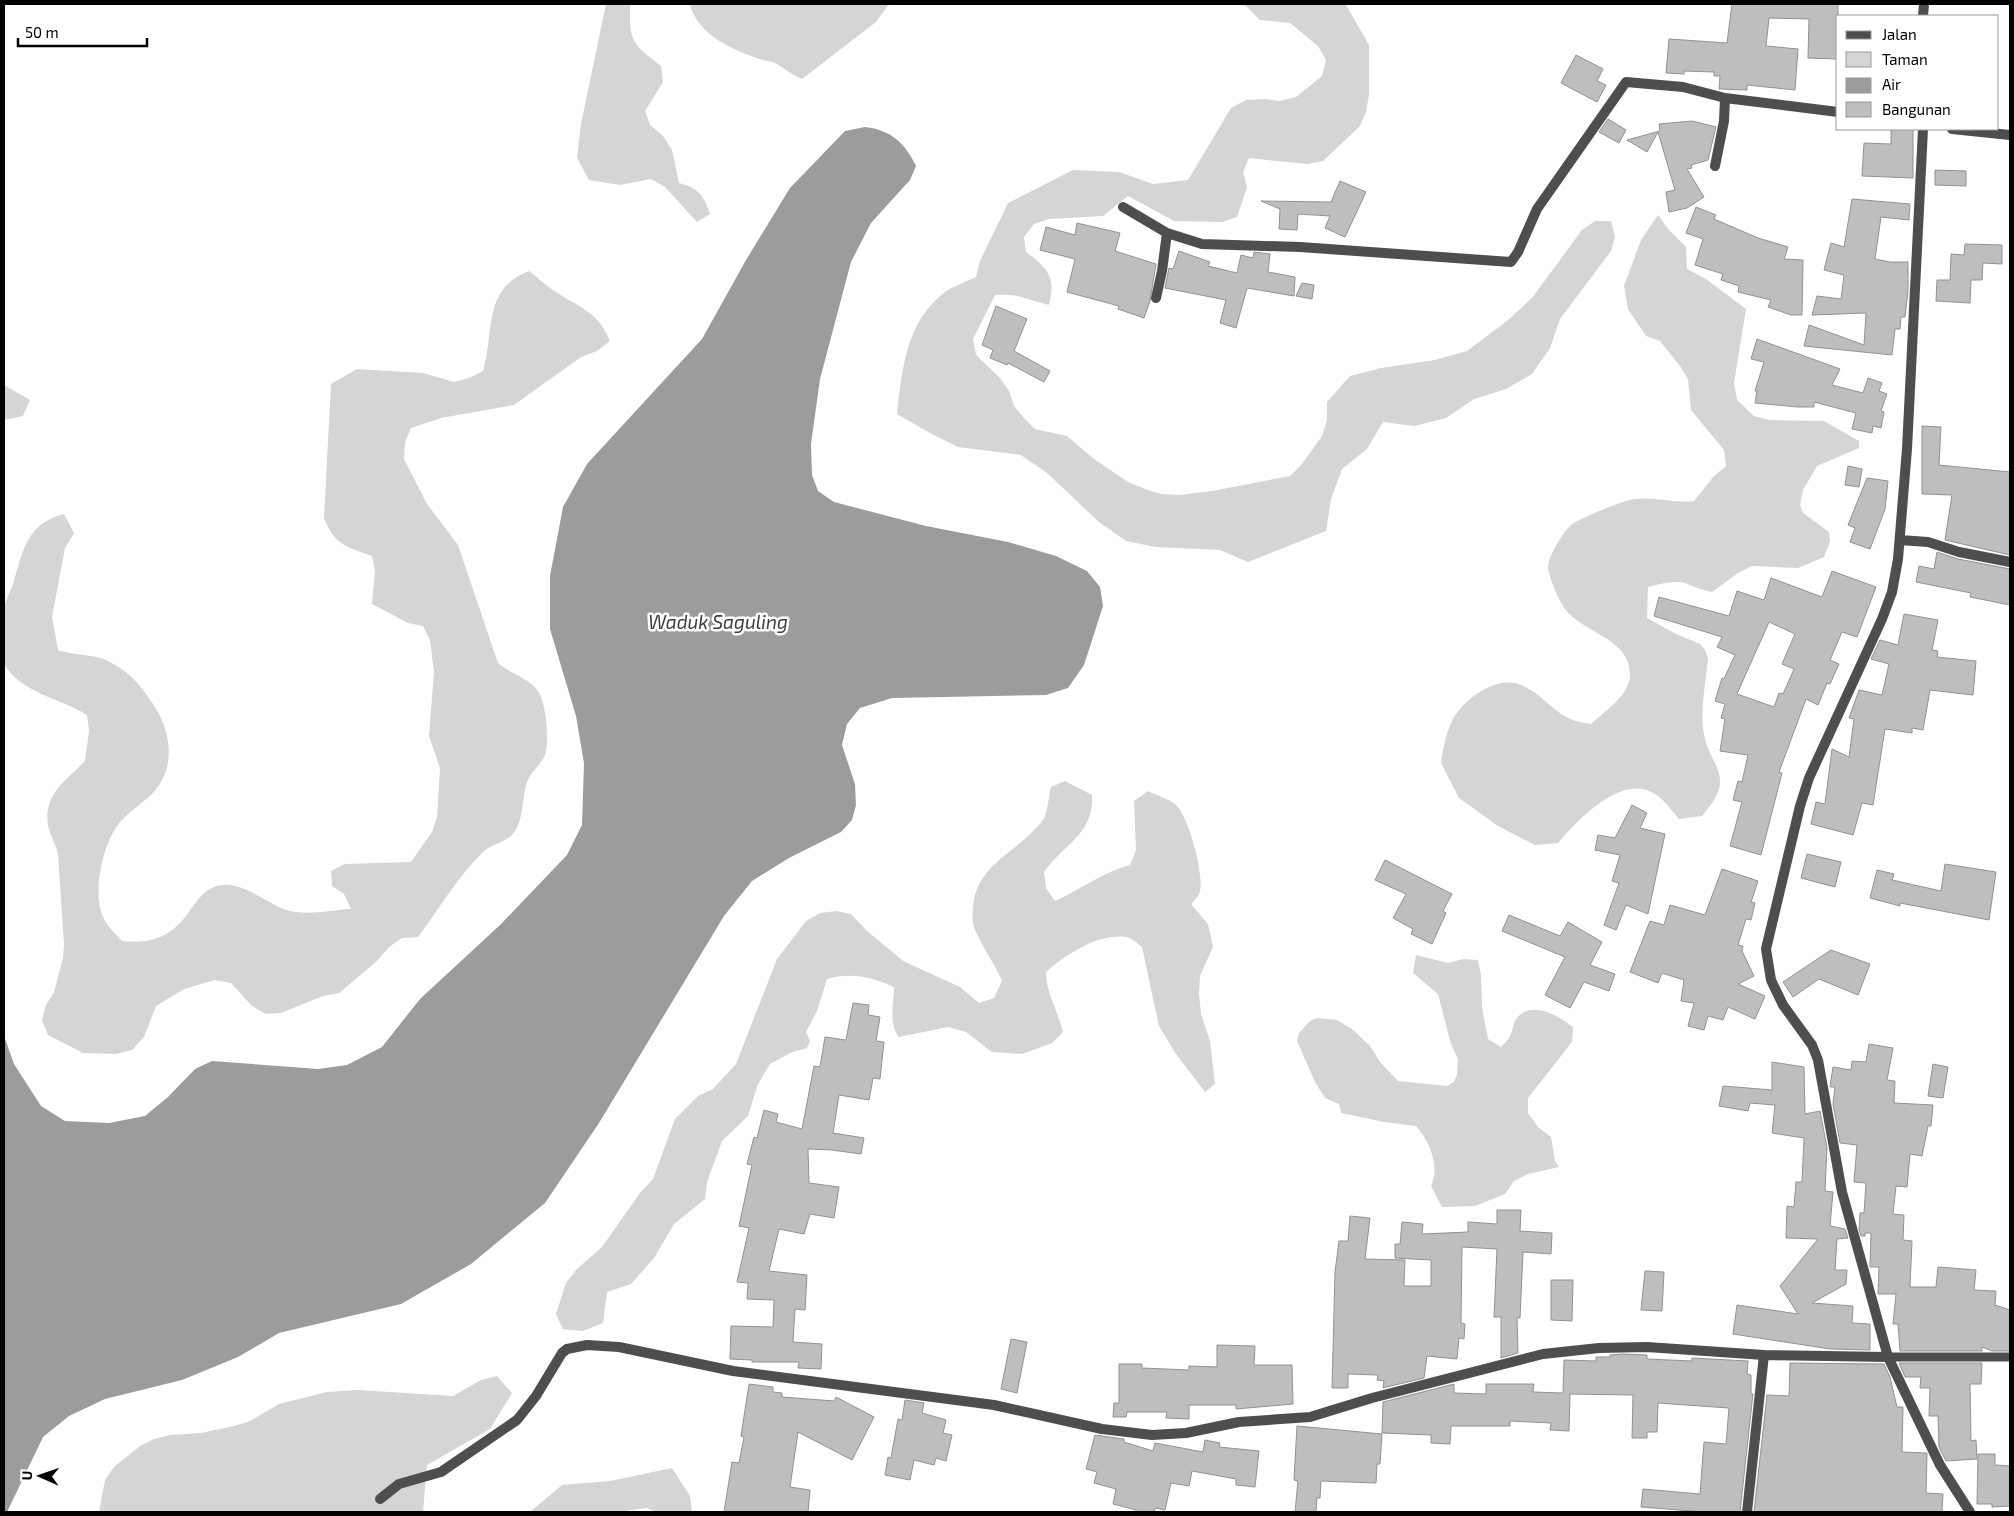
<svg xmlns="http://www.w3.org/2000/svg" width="2014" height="1516" viewBox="0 0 2014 1516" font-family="'Exo 2',sans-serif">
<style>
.green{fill:#d5d5d5}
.water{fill:#9c9c9c}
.building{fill:#bebebe;stroke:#929292;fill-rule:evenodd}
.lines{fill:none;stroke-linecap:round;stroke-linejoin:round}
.service{stroke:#4e4e4e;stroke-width:9}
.minor{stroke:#4e4e4e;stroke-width:10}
.labels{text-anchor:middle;stroke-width:5;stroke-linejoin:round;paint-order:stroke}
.water-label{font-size:19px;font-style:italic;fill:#3d3d3d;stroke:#fff}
</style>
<rect width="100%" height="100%" fill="#fff"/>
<path class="green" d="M606 4H630C629 42 632 43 661 66L663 82 645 111 650 125 663 136 672 150 679 183C698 188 704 195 710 214L697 222 665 187 651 179 620 185 589 180 577 158 581 124Z
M690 4H889L876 22 802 79C792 75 784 68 775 63 771 61 765 61 760 59 732 50 697 34 690 4Z
M1244 4 1346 5 1369 45V95L1366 112 1360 126 1323 161 1307 164 1249 158 1243 172 1247 187 1237 217 1222 222 1174 221 1128 196 1103 216 1049 219 1034 224 1024 237 1026 252C1048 268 1056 277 1049 305 1030 301 1015 292 995 295L973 339 976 355 1000 378 1009 391 1014 406 1024 418 1035 429 1067 436 1094 459 1128 482 1145 489 1161 494 1179 495 1212 491 1290 476 1302 464 1322 436 1327 420V402L1350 376 1381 368 1435 360 1467 351 1507 321 1532 298 1582 230 1595 221H1611L1615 237 1611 251 1560 319 1550 348 1532 374 1506 389 1474 399 1446 418 1414 426 1383 422 1367 449 1342 469 1331 499 1326 531 1248 562 1220 550 1156 547 1126 541 1099 522 1047 473 1021 455 958 447 930 433 897 414C902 370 906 321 945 292 954 286 966 282 976 277L980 261 1008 203 1073 170 1119 172 1153 184 1188 180 1231 108 1246 100 1264 99 1279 101 1296 97 1322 76 1326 60 1318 46 1290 23 1260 20Z
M1658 215 1669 230 1686 247 1687 269 1706 279 1746 309 1734 383 1737 400 1754 416 1769 420 1824 421 1859 441V448L1817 466 1803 490 1800 505 1803 513 1829 532 1830 541 1824 557 1798 568 1752 566 1738 573 1712 592C1701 590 1695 587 1685 583 1674 580 1659 584 1648 587L1647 618 1676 634 1700 644 1705 650 1708 658C1706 680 1701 705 1703 728 1707 768 1740 773 1702 816L1679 819C1672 811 1664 799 1655 794 1622 772 1577 821 1558 843L1535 845 1498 826 1459 798 1441 763C1443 749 1446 732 1453 719 1465 698 1497 675 1521 685 1549 697 1555 721 1591 724 1604 712 1630 695 1630 675 1630 638 1585 634 1566 610 1560 603 1549 578 1548 568 1547 558 1563 532 1571 525 1578 519 1616 504 1626 501 1648 494 1672 504 1694 501L1714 476 1726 466 1724 450 1691 410 1688 379 1680 366 1660 341 1646 336 1628 309 1624 286 1641 240Z
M529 271C537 277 545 285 553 290 578 307 598 311 610 341L597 351 581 357 514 405 441 418 411 428 405 442 404 459 427 504 458 545 498 663C511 674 530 679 538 691 546 702 549 738 546 751 545 761 532 770 528 780 521 796 525 821 512 835 504 843 491 844 483 852 458 876 439 909 418 937L402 938 389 947 377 961 339 993 323 996 281 1013 266 1014 252 1006 231 983 215 980 184 989 156 1006 144 1037 132 1050 116 1054 83 1053 48 1035 42 1020 46 1005 54 992 63 958 64 944 58 854C56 845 49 832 48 825 43 794 67 780 85 761L89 731 87 715C61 698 22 694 4 664 4 647 2 628 4 610 5 601 10 593 13 584 23 551 26 524 64 514L74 533 65 548 52 617 58 650C72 655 96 655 106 660 131 673 140 684 155 707 172 734 176 770 151 795 140 805 127 813 117 826 102 847 91 897 105 921 109 928 117 935 122 941 144 944 166 939 181 922 195 907 200 888 222 885 244 883 267 903 286 910 306 916 331 910 351 909L344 894 332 886 331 871 345 864 411 862 432 832 437 817 440 768 429 736 434 672 430 640 423 626 408 623 372 604 375 571 372 556C346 546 335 546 324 518L331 384 357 369 423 373 454 382 469 378 483 371C495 331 482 289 529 271Z
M4 385 30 400 23 416 4 420Z
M1065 781 1092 795C1094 835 1063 844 1044 872L1046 888 1055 901C1080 890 1103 872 1130 865L1136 850 1134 801 1148 791C1156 795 1169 799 1176 805 1189 817 1204 875 1200 891 1199 896 1195 900 1191 904L1208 924 1213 947 1200 976 1199 994 1201 1014 1210 1041 1215 1084 1205 1092 1176 1054 1159 1026 1142 947C1137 943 1132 938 1126 937 1098 933 1065 955 1046 972 1046 993 1058 1011 1063 1032L1052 1043 1022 1054 992 1052 966 1032 948 1027 899 1037C888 1023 894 1003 894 987 872 977 850 972 827 979L817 1011 806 1032 810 1041 807 1048 792 1052 770 1064 758 1084 748 1116 722 1141 707 1182 705 1199 674 1224 654 1258 631 1284 607 1292 603 1323 583 1331 563 1329 556 1314 566 1283 577 1269 602 1247 640 1193 653 1179 675 1119 698 1096 713 1089 736 1064 777 959 806 921 820 913 836 911 851 914 866 930 903 961 960 987 979 1003 994 998 1002 981C997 967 974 934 973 923 968 864 1014 858 1043 820 1047 815 1049 795 1051 787Z
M1416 955 1448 963 1463 959 1478 960 1481 975 1482 1007 1488 1039 1501 1047C1505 1043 1509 1039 1511 1034 1513 1030 1513 1023 1516 1019 1531 999 1559 1016 1573 1027L1572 1042 1528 1098V1113L1538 1127 1551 1137 1555 1161 1559 1167 1528 1174 1514 1181 1505 1194 1475 1206 1442 1207 1431 1186C1440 1166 1430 1142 1416 1126L1384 1122 1341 1113 1339 1104 1325 1098 1315 1082 1297 1041 1299 1033 1310 1021 1317 1018 1337 1020 1352 1029 1370 1046 1380 1062 1398 1081 1447 1086 1454 1082 1457 1075 1458 1059 1451 1044 1438 994 1413 973Z
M497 1376 512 1393 490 1429 427 1465 423 1512H99L105 1480 114 1467 140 1446 154 1439 170 1435 201 1433 234 1426 250 1421 279 1404 327 1392 358 1390 453 1396 481 1380Z
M672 1468 690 1496 692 1512H656L647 1508 616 1512H530L562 1485 610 1481Z"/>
<path class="water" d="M865 127C891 130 905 143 916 166L910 180 871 223 851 262 820 379 811 444 812 475 818 491 834 502 926 526 1008 542 1056 556 1087 571 1100 587 1103 606 1084 665 1068 688 1046 695 892 698 860 708 847 724 842 745 855 784 856 805 852 820 841 832 789 858 752 881 724 916 599 1123 545 1203 471 1264 401 1304 279 1333 238 1357 182 1380 105 1399 69 1416 43 1437 7 1512H4V1036L14 1064 41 1106 65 1121 109 1123 145 1116 168 1097 195 1069 212 1061 318 1069 347 1065 382 1047 420 999 500 925 567 855 582 825 584 763 576 716 550 629V576L563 507 587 464 702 339 746 260 790 188 845 131Z"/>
<path class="building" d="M1732 4H1838V59L1808 58 1809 19 1769 18 1766 46 1798 49 1795 90 1747 85V90L1719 89 1720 76H1714V72L1684 71V74L1666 73 1669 39 1727 43Z
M1576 55 1603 69 1597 81 1606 85 1597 102 1561 83Z
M1608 119 1626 130 1619 143 1599 132Z
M1692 121 1716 127 1708 160 1691 165 1692 168 1687 169 1704 197 1687 208 1669 212 1666 192 1675 190 1658 132 1647 152 1627 140 1660 131 1659 124Z
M1891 129H1913V178L1862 176 1864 143 1891 144Z
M1935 170 1966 171V186L1935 185Z
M1340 181 1366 192 1345 237 1325 228 1330 216 1298 214 1297 230 1279 229 1280 209 1261 201 1331 202Z
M1852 199 1910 204 1909 220 1881 217 1875 259 1890 262H1908V291L1905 317H1901L1900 329H1895L1892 355 1804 346 1809 325 1864 345 1866 313 1812 315 1817 296 1841 299 1844 275 1824 270 1831 243 1844 247Z
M1696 207 1716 215 1714 219 1758 238 1788 247 1784 259 1803 260 1802 315H1791L1768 307 1771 300 1738 292 1739 286 1721 280 1723 274 1695 265 1703 239 1686 233Z
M1077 223 1120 233 1115 251 1156 264 1150 301 1144 318 1118 309 1119 306 1067 292 1075 259 1040 250 1046 227 1075 235Z
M1965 244 2002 245V264L1983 263 1982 280H1971L1970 303 1936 301 1937 280H1950L1951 254 1964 255Z
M1179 251 1210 262 1208 266 1237 273 1241 255 1253 258 1254 252 1270 254 1268 272 1295 277 1294 296 1247 288 1236 328 1220 323 1226 300 1165 288 1169 268 1173 269Z
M1302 283 1314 285 1312 299 1296 296Z
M996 306 1027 319 1014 351 1050 371 1044 382 1008 363 1007 365 990 358 993 350 982 345Z
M1757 339 1840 369 1832 385 1863 393 1868 378 1882 383 1879 391 1887 394 1881 411 1884 412 1881 428 1873 426 1872 433 1852 429 1856 413 1814 402V407H1798L1755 403 1757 391H1755L1764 362 1751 359Z
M1922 426 1941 427 1939 465 2010 472V555L1945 540 1952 495 1922 494Z
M1848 466 1862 469 1859 487 1845 485Z
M1867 478 1888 481 1885 509 1870 549 1850 542 1855 528 1848 525Z
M1937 552 1958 559 2010 569V605L1970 597 1971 593 1916 582 1919 566 1934 569Z
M1832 571 1876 587 1857 637 1842 632 1830 660 1839 664 1830 684 1827 683 1818 705 1806 699 1779 772 1782 773 1761 855 1730 846 1742 802 1733 800 1738 781 1742 782 1748 755 1720 751 1725 719 1721 718 1725 704 1715 701 1722 678 1724 679 1735 655 1717 647 1722 637 1654 616 1659 597 1729 616 1737 591 1764 600 1771 578 1822 597ZM1769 622 1795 634 1782 664 1794 669 1783 694 1779 693 1774 707 1737 694Z
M1904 614 1938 620 1932 650 1938 651 1937 657 1976 661 1973 695 1930 690 1923 730 1912 728V733L1885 729 1873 805 1862 803 1853 835 1811 824 1816 802 1825 804 1832 749 1849 757 1854 719 1849 718 1859 690 1882 695 1889 664 1871 659 1880 640 1898 645Z
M1632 805 1647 813 1640 828 1665 834 1648 914 1626 905 1616 930 1604 925 1619 883 1612 881 1620 855 1595 850 1598 835 1615 838Z
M1807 854 1841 862 1835 887 1801 878Z
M1385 860 1452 894 1443 911 1446 913 1432 944 1411 934 1413 929 1393 918 1406 894 1375 880Z
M1945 864 1996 872 1989 920 1900 903V906L1870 898 1877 870 1894 874 1892 880 1941 891Z
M1722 869 1758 881 1751 902 1755 903 1751 920 1746 919 1738 945 1743 946 1742 951 1754 976 1738 984 1765 996 1755 1019 1728 1007 1723 1020 1708 1016 1704 1030 1688 1026 1694 1003 1681 1001 1684 980 1662 973 1658 983 1630 972 1650 921 1664 925 1670 905 1705 915Z
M1509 915 1560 936 1568 922 1602 942 1590 965 1615 974 1609 991 1584 982 1570 1008 1545 995 1565 957 1502 931Z
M1831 950 1870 964 1858 995 1819 979 1793 997 1783 982Z
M853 1003 869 1005 868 1015 880 1017 876 1041 884 1042 880 1079 873 1078 869 1100 839 1095 833 1133 864 1138 861 1154 832 1150 808 1149 809 1183 839 1187 834 1218 810 1214 804 1234 779 1229 769 1271 807 1275 805 1310 795 1309 793 1342 822 1344 821 1369 798 1368 799 1362H752V1360L730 1359 731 1326 773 1327 774 1300 747 1299 748 1283 737 1282 749 1228 739 1226 752 1165 747 1164 754 1137 757 1138 764 1110 778 1114 776 1122 802 1129 814 1066 820 1067 825 1037 846 1040Z
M1869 1044 1893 1048 1887 1080 1895 1081 1894 1103 1933 1105 1931 1126H1928L1922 1156 1910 1154 1907 1187 1896 1186 1893 1214 1904 1215 1903 1240 1912 1241 1910 1287H1936L1938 1267 1976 1270 1974 1290 1996 1291 1995 1305 2010 1310V1351H1992L1982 1347V1351H1900L1898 1324H1893L1896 1294H1878L1879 1267H1870L1871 1233H1865V1236H1861L1859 1229 1860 1213H1864L1866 1183 1854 1182 1857 1145 1840 1143 1833 1104 1835 1087H1830L1833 1067 1851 1070 1852 1061 1866 1062Z
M1772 1062 1804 1067 1805 1114 1820 1111 1827 1148 1825 1191 1833 1192 1830 1226 1845 1229 1848 1238 1837 1239 1835 1270H1847L1846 1284 1812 1303 1853 1306 1852 1323 1870 1324V1350L1830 1349 1733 1334 1737 1305 1798 1314 1780 1286 1818 1239 1786 1238 1787 1206 1794 1207 1796 1182H1802L1804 1138 1772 1133 1775 1105 1750 1103 1748 1111 1719 1106 1723 1086 1772 1090Z
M1933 1064 1948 1067 1943 1098 1928 1096Z
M1497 1210H1521L1520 1231 1552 1233 1551 1254 1523 1252 1520 1318H1517L1518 1353 1501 1358V1317H1494L1497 1249 1462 1247 1461 1323 1465 1324 1464 1339 1459 1338 1457 1359 1427 1356 1424 1378 1383 1388 1384 1381 1377 1380 1378 1375 1348 1374V1388H1332L1335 1272 1339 1241H1348L1350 1216 1370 1218 1365 1259 1405 1260 1404 1286H1431V1260L1395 1258V1244H1400L1402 1222 1423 1224 1422 1234 1468 1232V1222L1497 1224Z
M1645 1271 1664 1272 1662 1311 1641 1310Z
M1551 1280H1573L1572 1321 1551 1320Z
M1011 1339 1027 1342 1017 1393 1001 1389Z
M1217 1345 1255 1346 1254 1365H1292L1293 1404 1236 1409V1405H1189V1419L1166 1418 1167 1412H1127L1126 1417H1113L1114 1403H1119V1364H1142V1368L1189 1370V1366L1217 1367Z
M1622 1354 1647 1355V1359L1692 1361V1358L1748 1361 1747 1374 1751 1375V1394H1753L1740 1512H1705L1641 1507 1643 1489 1700 1494 1704 1442 1726 1444 1729 1408 1658 1403 1657 1432H1647V1438H1632L1633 1395 1570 1394 1569 1431 1550 1430 1551 1423 1510 1421V1426H1451L1450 1444 1431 1443V1435L1382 1433 1383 1402 1454 1384V1393L1486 1394V1384H1534L1533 1392 1563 1393 1564 1360 1596 1361V1357H1610V1355Z
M1790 1363 1884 1364 1890 1377 1897 1407H1903L1902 1452 1927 1453 1926 1493 1943 1494 1942 1512H1754L1767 1395 1789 1396Z
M1899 1363H1982L1981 1384H1970L1971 1441 1976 1440 1977 1459 1946 1461 1939 1447 1938 1416H1929L1930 1388H1920L1921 1377H1905Z
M749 1384 773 1387V1392L782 1393V1397L834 1401 836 1397 874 1417 852 1460 798 1432 790 1487 810 1490 808 1512H724L732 1462 739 1463 744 1437 741 1436Z
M905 1400 924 1403 922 1413 946 1420 943 1433 952 1435 946 1461 936 1458 934 1465 914 1460 910 1480 885 1475 888 1457 891 1458 898 1419 902 1420Z
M1297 1426 1382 1434 1380 1464H1377L1376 1483 1321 1481 1320 1498H1317L1316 1512H1295L1298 1481 1294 1480Z
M1095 1435 1124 1439V1442L1153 1451 1155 1443 1203 1452 1205 1440 1220 1443 1219 1447 1259 1451 1255 1487 1236 1485V1479L1192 1471 1189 1486 1171 1483 1165 1510 1155 1508 1154 1512H1136V1510L1113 1504 1116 1489 1094 1483 1097 1472 1086 1469Z
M1978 1454H1995V1465L2010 1466V1506L1992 1507V1504H1977Z"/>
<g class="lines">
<path class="service" d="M1888 1357H2010"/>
<path class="minor" d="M1923 16 1924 4
M1923 129 1907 449 1898 559 1892 592 1882 619 1809 778 1800 806 1766 949 1771 980 1783 1005 1812 1045 1818 1060 1842 1192 1888 1357 1940 1465 1970 1512
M1952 129 2010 135
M1715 166 1724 121 1725 98
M1123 207 1167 233 1202 244 1300 247 1511 262 1518 252 1537 209 1626 82 1683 87 1725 98 1838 112
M1156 298 1162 271 1167 233
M1900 540 1928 542 1959 552 2010 562
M380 1499 399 1484 441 1472 517 1420 536 1396 562 1353 567 1349 587 1345 619 1347 733 1371 994 1405 1102 1429 1152 1435 1186 1433 1239 1422 1310 1417 1372 1398 1543 1354 1599 1348 1647 1347 1764 1355 1888 1357
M1747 1512 1764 1355"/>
</g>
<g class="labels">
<g class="water-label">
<text x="718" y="629">Waduk Saguling</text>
</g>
</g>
<rect width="2014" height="1516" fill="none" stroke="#000000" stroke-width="10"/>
<rect x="1836" y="15" width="162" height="115" fill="#ffffff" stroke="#999999"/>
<rect x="1846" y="31" width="25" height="8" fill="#4e4e4e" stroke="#999999"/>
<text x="1882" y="40" font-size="15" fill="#000000">Jalan</text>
<rect x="1846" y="52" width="25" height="15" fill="#d5d5d5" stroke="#999999"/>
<text x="1882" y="65" font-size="15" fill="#000000">Taman</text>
<rect x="1846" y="78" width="25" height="15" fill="#9c9c9c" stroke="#999999"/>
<text x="1882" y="90" font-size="15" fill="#000000">Air</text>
<rect x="1846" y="102" width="25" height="15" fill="#bebebe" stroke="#999999"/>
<text x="1882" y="115" font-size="15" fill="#000000">Bangunan</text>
<g transform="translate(40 1476) rotate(272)" stroke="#ffffff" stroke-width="4" paint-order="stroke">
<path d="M0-4L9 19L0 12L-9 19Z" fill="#000000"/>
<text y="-8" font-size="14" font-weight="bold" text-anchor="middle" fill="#000000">U</text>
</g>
<path d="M18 38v8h129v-8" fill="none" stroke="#000000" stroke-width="2.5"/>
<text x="25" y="38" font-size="15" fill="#000000" stroke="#ffffff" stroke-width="4" paint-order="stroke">50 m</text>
</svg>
